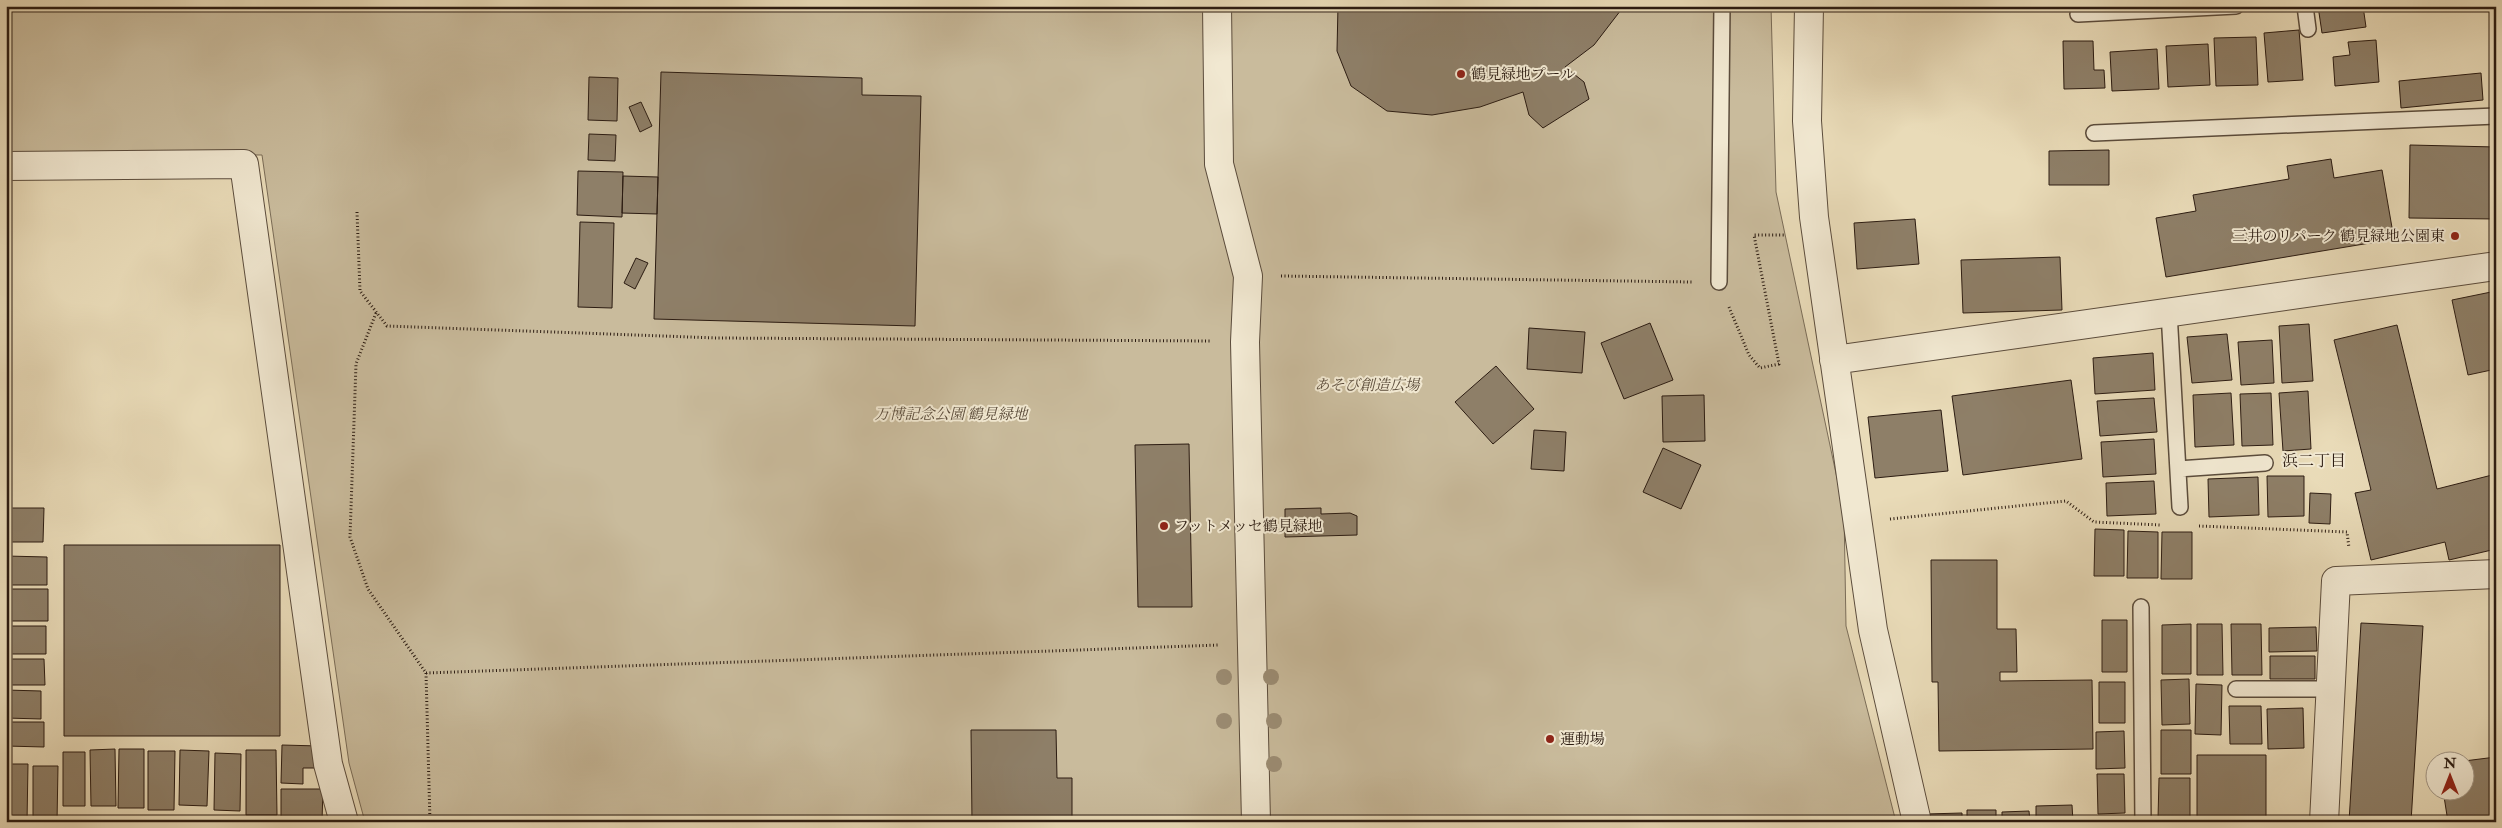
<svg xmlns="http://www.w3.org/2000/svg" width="2502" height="828" viewBox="0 0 2502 828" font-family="'IM FELL Double Pica','Noto Serif JP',serif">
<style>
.green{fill:#c9bb9c;stroke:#7a6c57}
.building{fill:#8e7f68;stroke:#2c1c12}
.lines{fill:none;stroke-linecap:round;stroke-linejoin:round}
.lane-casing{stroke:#5b4c3c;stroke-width:18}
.street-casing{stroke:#5b4c3c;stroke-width:30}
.path{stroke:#2c1c12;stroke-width:3;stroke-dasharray:1 2.5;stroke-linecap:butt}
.lane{stroke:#f1e8d1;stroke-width:15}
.street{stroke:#f1e8d1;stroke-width:28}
.tree{fill:#9b8c73}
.poi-dot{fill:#8f2418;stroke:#f1e8d1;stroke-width:2}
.labels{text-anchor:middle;stroke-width:4;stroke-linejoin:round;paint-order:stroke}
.poi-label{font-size:15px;fill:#2c1c12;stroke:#f1e8d1;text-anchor:start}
.park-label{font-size:15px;font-style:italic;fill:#5b4c3b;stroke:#f1e8d1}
.neighbourhood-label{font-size:16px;fill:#2c1c12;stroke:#f1e8d1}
</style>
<rect width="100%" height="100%" fill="#e9dbb8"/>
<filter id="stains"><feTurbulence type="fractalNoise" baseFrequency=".004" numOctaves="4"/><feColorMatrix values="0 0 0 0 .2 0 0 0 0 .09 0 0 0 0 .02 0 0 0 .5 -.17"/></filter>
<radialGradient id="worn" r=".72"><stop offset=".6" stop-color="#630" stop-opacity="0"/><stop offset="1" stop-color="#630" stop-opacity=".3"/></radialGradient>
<path class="green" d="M6 6H1771L1776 192 1844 511 1846 626 1896 822H365L349 763 262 155 6 154Z"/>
<path class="building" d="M1338 6H1624L1594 45 1565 67 1584 82 1589 99 1543 128 1529 115 1523 92 1480 107 1432 115 1387 111 1351 86 1337 51Z
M2318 6H2363L2366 27 2322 33Z
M2299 30 2303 80 2268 82 2264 33Z
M2256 37 2258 85 2216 86 2214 38Z
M2376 40 2379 82 2335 86 2333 57 2350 55 2348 42Z
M2063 41H2093L2094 70H2104L2105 88 2064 89Z
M2208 44 2210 85 2168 87 2166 46Z
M2157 49 2159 89 2112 91 2110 52Z
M661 72 862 78V95L921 96 915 326 654 319Z
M2481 73 2483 100 2401 108 2399 81Z
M589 77 618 78 617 121 588 120Z
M641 102 652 126 640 132 629 107Z
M589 134 616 135 615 161 588 160Z
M2410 145 2496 147V219L2409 218Z
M2109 150V185H2049V151Z
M2331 159 2334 178 2382 170 2394 239 2166 277 2156 218 2196 211 2193 195 2289 179 2287 166Z
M578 171 623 172 622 217 577 215Z
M623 176 658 177 657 214 622 213Z
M1915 219 1919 264 1857 269 1854 223Z
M580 222 614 223 612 308 578 307Z
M2060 257 2062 310 1963 313 1961 260Z
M636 258 648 263 635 289 624 283Z
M2496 291V369L2468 375 2452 300Z
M1650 323 1673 380 1624 399 1601 343Z
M2309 324 2313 381 2282 383 2279 326Z
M2397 325 2437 489 2496 474V549L2449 560 2445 542 2371 560 2355 493 2371 490 2334 340Z
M1529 328 1585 332 1582 373 1527 369Z
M2227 334 2232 380 2192 383 2187 337Z
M2272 340 2274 383 2241 385 2238 342Z
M2153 353 2155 390 2095 394 2093 358Z
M1496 366 1534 409 1493 444 1455 402Z
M2071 380 2082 459 1963 475 1952 396Z
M2308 391 2311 449 2283 451 2279 393Z
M2231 393 2234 445 2195 447 2193 395Z
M2271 393 2273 445 2242 446 2240 394Z
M1704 395 1705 441 1663 442 1662 396Z
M2154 398 2157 432 2100 436 2097 401Z
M1941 410 1948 471 1875 478 1868 417Z
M1534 430 1566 432 1564 471 1531 469Z
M2154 439 2156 474 2103 477 2101 442Z
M1189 444 1192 607H1138L1135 445Z
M1663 448 1701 465 1681 509 1643 492Z
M2267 476H2304V516L2268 517Z
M2258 477 2259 515 2209 517 2208 479Z
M2154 481 2156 514 2107 516 2106 483Z
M2310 493 2331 494 2330 524 2309 523Z
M6 508H44L43 542H6Z
M1321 508V514L1350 513 1357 516V535L1285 537V509Z
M2095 529 2124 530V576H2094Z
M2128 531 2158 532V578H2127Z
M2162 532H2192V579H2161Z
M64 545H280V736H64Z
M6 556 47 557V585H6Z
M1931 560H1997V629H2016L2017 672H2000V681L2092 680 2093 749 1939 751 1938 682H1932Z
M6 589H48V621H6Z
M2102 620H2127V672H2102Z
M2361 623 2423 626 2411 822H2349Z
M2191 624V674H2162V625Z
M2197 624H2222L2223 675H2197Z
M2231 624H2261L2262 675H2232Z
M6 626H46V654H6Z
M2316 627 2317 651 2269 652V628Z
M2270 656H2315V679H2270Z
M6 659H44L45 685H6Z
M2189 679 2190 724 2162 725 2161 680Z
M2099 682H2125V723H2099Z
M2196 684 2222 685 2221 735 2195 734Z
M6 690 41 691V719L6 718Z
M2229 706H2261L2262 744H2230Z
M2303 708 2304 748 2268 749 2267 709Z
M6 722H44V747L6 746Z
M971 730H1056L1057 778H1072V822H972Z
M2161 730H2191V774H2161Z
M2124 731 2125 768 2096 769V732Z
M282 745 319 746 318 768H303V784L281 783Z
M115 749 116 806H91L90 750Z
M119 749H144V808H118Z
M180 750 209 751 207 806 179 805Z
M246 750H276L277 815H246Z
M148 751H175L174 810H148Z
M63 752H85V806H63Z
M215 753 241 754 240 811 214 810Z
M2197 755H2266V822H2197Z
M2496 757V822H2448L2443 790H2464V761Z
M6 764H28L27 822H6Z
M33 766H58L57 822H33Z
M2097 774H2124L2125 813 2098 814Z
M2159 778H2190V819H2158Z
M281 789H323L322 821H281Z
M2072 805 2073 822H2036V806Z
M1967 810H1996V822H1967Z
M2029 811 2030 822H2002V812Z
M1962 813V822H1927L1926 814Z"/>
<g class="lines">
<g class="lane-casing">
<path id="lane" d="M2305 6 2308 29
M2078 14 2236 6
M2094 133 2496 116
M1719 282 1722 6
M2169 312 2180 507
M2178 469 2265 463
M2141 607 2143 822
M2236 689H2331"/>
</g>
<g class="street-casing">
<path id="street" d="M1217 6 1219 164 1248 276 1245 342 1256 822
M1809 6 1807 121 1814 217 1873 630 1917 822
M6 166 244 164 328 764 344 822
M1834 360 2496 266
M2324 822 2336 581 2496 574"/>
</g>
<path class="path" d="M357 212 360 291 387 326 718 338 1212 341
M1281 276 1692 282
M1729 307 1749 355 1760 368 1779 364 1754 235H1784
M376 313 356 364 350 537 368 589 426 673 430 822
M1890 519 2066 501 2094 522 2161 525
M2199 526 2347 532 2349 548
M426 673 1220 645"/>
<use href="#lane" class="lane"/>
<use href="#street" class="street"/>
</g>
<g class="tree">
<circle cx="1224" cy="677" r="8"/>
<circle cx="1271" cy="677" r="8"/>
<circle cx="1224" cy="721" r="8"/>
<circle cx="1274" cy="721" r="8"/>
<circle cx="1274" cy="764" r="8"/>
</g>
<g class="poi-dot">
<circle cx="1461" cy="74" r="5"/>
<circle cx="2455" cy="236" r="5"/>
<circle cx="1164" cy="526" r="5"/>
<circle cx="1550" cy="739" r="5"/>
</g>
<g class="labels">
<g class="poi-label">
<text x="1471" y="79">鶴見緑地プール</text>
<text x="2445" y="241" text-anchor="end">三井のリパーク 鶴見緑地公園東</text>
<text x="1174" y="531">フットメッセ鶴見緑地</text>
<text x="1560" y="744">運動場</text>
</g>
<g class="park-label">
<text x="1367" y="390">あそび創造広場</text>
<text x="951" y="419">万博記念公園 鶴見緑地</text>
</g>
<g class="neighbourhood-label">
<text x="2314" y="466">浜二丁目</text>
</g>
</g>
<rect width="2502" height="828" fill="none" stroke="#e9dbb8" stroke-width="25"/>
<rect x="8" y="8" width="2487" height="813" fill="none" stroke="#2c1c12" stroke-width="2.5"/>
<rect x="12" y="12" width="2477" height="803" fill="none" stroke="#2c1c12"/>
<g transform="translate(2450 776)"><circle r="24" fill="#f1e8d1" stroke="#a29685"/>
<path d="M0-4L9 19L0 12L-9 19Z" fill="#8f2418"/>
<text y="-8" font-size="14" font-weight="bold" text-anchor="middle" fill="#2c1c12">N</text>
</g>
<rect width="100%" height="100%" filter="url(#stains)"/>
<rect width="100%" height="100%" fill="url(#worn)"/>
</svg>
